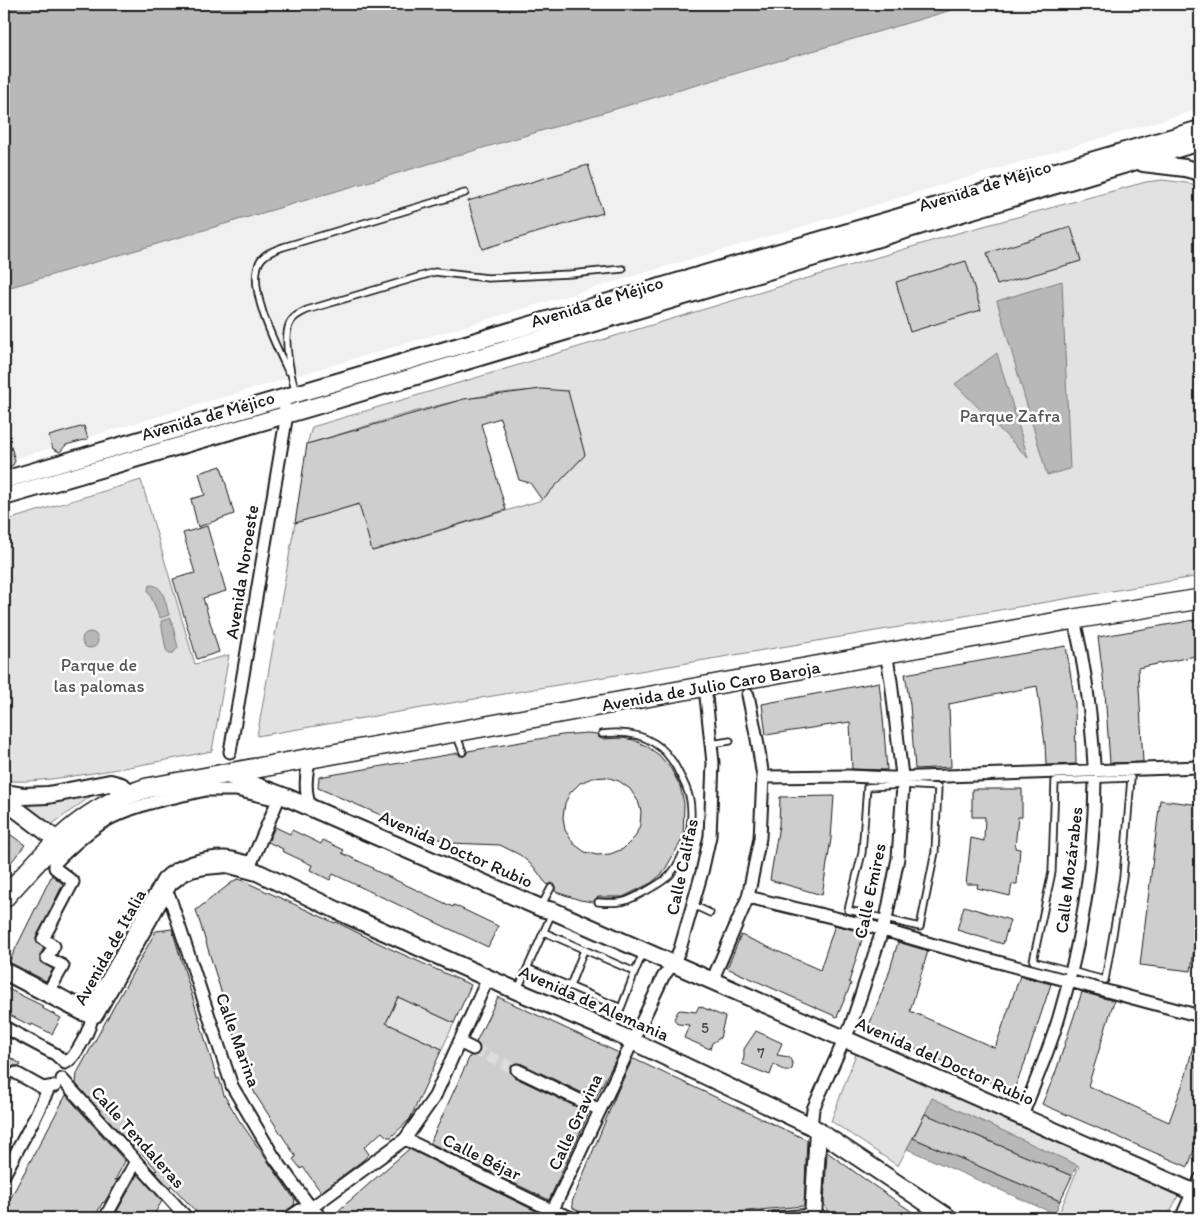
<svg xmlns="http://www.w3.org/2000/svg" width="1204" height="1222" viewBox="0 0 1204 1222" font-family="Itim,sans-serif">
<style>
.built{fill:#f0f0f0}
.green{fill:#e2e2e2;stroke:#7f7f7f}
.water{fill:#b8b8b8;stroke:#7a7a7a}
.building{fill:#cecece;stroke:#1c1c1c;fill-rule:evenodd}
.lines{fill:none;stroke-linecap:round;stroke-linejoin:round}
.street-tunnel{stroke:#ddd;stroke-width:11;stroke-dasharray:11 5.5;stroke-linecap:butt}
.lane-casing{stroke:#1c1c1c;stroke-width:9}
.street-casing{stroke:#1c1c1c;stroke-width:15}
.secondary-casing{stroke:#1c1c1c;stroke-width:20}
.primary-casing{stroke:#1c1c1c;stroke-width:22}
.lane{stroke:#fff;stroke-width:5.5}
.street{stroke:#fff;stroke-width:11}
.secondary{stroke:#fff;stroke-width:16}
.primary{stroke:#fff;stroke-width:19}
.labels{text-anchor:middle;stroke-width:5;stroke-linejoin:round;paint-order:stroke}
.number-label{font-size:15px;fill:#484848}
.street-label{font-size:18px;fill:#1c1c1c;stroke:#fff}
.park-label{font-size:18px;fill:#575757;stroke:#fff}
</style>
<rect width="100%" height="100%" fill="#fff"/>
<filter id="ink" filterUnits="userSpaceOnUse"><feTurbulence type="fractalNoise" baseFrequency=".02" numOctaves="2"/><feDisplacementMap in="SourceGraphic" scale="10" xChannelSelector="R" yChannelSelector="G"/><feConvolveMatrix kernelMatrix="1 2 1 2 8 2 1 2 1" color-interpolation-filters="sRGB"/></filter>
<g filter="url(#ink)">
<path class="built" d="M972 4H1200V109L4 462V289Z"/>
<path class="green" d="M1162 180 1187 183 1200 188V576L257 736 295 523 359 504 373 551 542 500 585 455 541 390C461 392 383 422 307 444L312 427 958 233 1146 182Z
M141 480 195 664 229 655 212 751C182 757 22 790 4 779V521Z
M97 792 51 825 15 801Z
M398 997 454 1023 442 1049 386 1023Z
M856 1054 1178 1196 1167 1218H1057L1079 1166 931 1102 898 1166 831 1121Z"/>
<path class="water" d="M4 4H972L4 289Z
M1062 281 1070 469 1047 475 997 301Z
M997 353 1028 458 955 384Z
M151 585C164 585 166 605 169 615L160 618 148 590 149 586Z
M171 618 178 648 173 653H169L166 650 161 621Z
M82 640a8 8 0 1 1 16 0a8 8 0 1 1-16 0Z
M932 1098 1077 1165 1072 1176 925 1114Z
M913 1138 1060 1201 1055 1214 907 1149Z"/>
<path class="building" d="M588 165 603 213 482 249 468 201Z
M1071 227 1081 261 997 285 987 253Z
M966 261 981 310 910 332 896 282Z
M541 389 568 391 585 455 542 500 530 483 519 480 500 418 481 424 506 510 372 551 359 504 295 523 307 444 464 399Z
M84 426 88 439 66 445 60 452 53 449 49 436Z
M7 432 15 461 13 465 4 469V433Z
M221 466 234 514 198 527 191 499 205 495 199 473Z
M207 526 226 591 203 598 219 652 197 659 173 579 195 573 183 533Z
M1200 619V655L1138 668 1143 762 1110 763 1105 692 1098 637Z
M1066 646 1075 703 1076 764 1046 765 1045 744 1037 686 949 704 951 767 915 769 910 705 905 674Z
M879 682 883 717 887 770 852 769 850 722 766 735 762 704Z
M587 733 597 734 598 737 602 739 622 738 634 740 648 747 659 755 671 769 680 786 684 803 683 838 663 873 651 883 623 897H598L593 902 580 900 556 892 555 891V885L551 883 548 885 544 881 534 867 520 855 500 845 450 843 425 834 318 788 319 777 458 753 460 756H464L468 751 562 735ZM606 777 619 781 630 789 638 801 641 811 640 825 635 837 623 849 610 854 597 855 585 852 574 844 565 830 563 817 565 803 570 793 580 783 592 778Z
M972 789H1022V817H1018L1015 848 1020 849 1017 884H1012L1010 896 977 888 978 884H966L971 838 984 841 985 817H972Z
M834 796 831 839 822 895 770 880 779 825 780 797Z
M1160 800 1200 805V903L1191 971 1140 965Z
M275 827 290 834 292 830 321 844 323 840 344 850 342 853 373 868 372 869 453 907 454 905 498 926 488 947 333 874 330 880 310 870 312 865 282 851 283 849 268 842Z
M4 830 25 845 4 871Z
M52 875 63 884 36 939 37 943 44 948 40 955V962L53 969 46 981 9 962Z
M239 879 335 923 336 922 393 950 471 985 454 1023 398 997 386 1023 442 1049 410 1119 391 1137H387L382 1132 364 1147 369 1154 362 1161 321 1192 303 1167 301 1169 293 1159 296 1157 255 1094 245 1069 196 910 235 880Z
M964 906 1010 920 1003 944 957 930Z
M835 925 864 933 849 982 851 984 837 1017 727 968 741 935 820 970Z
M172 929 217 1079 219 1078 224 1095 239 1120 295 1200 294 1205 277 1218H202L171 1185 170 1188 154 1171 157 1170 134 1145 133 1147 76 1084 77 1073 156 931Z
M898 942 928 951 910 1011 995 1048 1020 976 1051 984 1025 1062 1013 1092 868 1028 888 976Z
M4 987 43 1006 42 1008 61 1018 52 1034 32 1024 31 1026 4 1012Z
M1082 992 1114 1001 1088 1086 1169 1122 1186 1075 1196 1033 1200 1034V1133L1188 1167 1042 1104 1055 1074Z
M498 997 619 1053 595 1099 520 1063 513 1064 510 1067 511 1074 514 1077 589 1113 549 1200 430 1143 470 1056 477 1055 480 1052 479 1045 476 1042Z
M699 1006 725 1017 720 1038 712 1043 710 1049 684 1038 689 1025 678 1024 674 1019 678 1011 681 1010 696 1012Z
M756 1031 782 1043 777 1055 789 1057 793 1064 792 1069 789 1071H784L774 1064 770 1075 742 1064 744 1057V1049Z
M4 1054 21 1064 20 1066H13L9 1070V1076L12 1080 4 1096Z
M634 1059 807 1140 804 1206 690 1216 633 1218H603L584 1214 573 1208 572 1202 618 1090 632 1060Z
M66 1095 125 1161 115 1180 118 1179 104 1203 103 1202 94 1218H4V1210Z
M925 1114 1072 1176 1060 1201 913 1138Z
M409 1149 542 1214 540 1218H344L338 1211Z
M827 1152 870 1183 921 1218H838L826 1209 824 1203Z
M138 1174 162 1201 152 1218H130L117 1211Z"/>
<g class="lines">
<path class="street-tunnel" d="M473 1049 517 1070"/>
<g class="lane-casing">
<path id="lane" d="M288 371C276 346 246 287 260 261 265 253 275 250 283 247L465 193
M296 393C291 377 283 340 289 325 292 317 299 314 307 310L435 272 488 278 570 274 623 269
M456 734 463 752
M711 744 730 741
M1131 778 1123 877 1105 980 1033 961 1052 872 1055 781Z
M903 785 938 787 935 852 920 927 848 910 862 853 867 787Z
M598 902C623 904 626 902 648 890 655 886 664 881 670 875 686 855 694 825 690 800 688 791 684 782 680 775 674 762 666 750 654 743 639 733 619 732 602 734
M693 905 710 913
M541 906 551 888
M544 932 635 972 643 953
M527 968 621 1008 612 1029
M570 986 584 950
M518 989 552 913
M621 1008 635 972"/>
</g>
<g class="street-casing">
<path id="street" d="M748 695 757 739 763 777 849 776 891 778 1200 767
M230 752 287 414 282 399
M206 790H236L278 800 251 863C243 861 233 857 224 857 204 857 177 864 163 879L95 1001C77 1008 67 998 50 989L63 966 47 958 54 946 43 939 73 882 55 868V863C69 849 85 834 102 823 133 804 171 798 206 790Z
M310 807C304 790 306 774 310 757
M748 897 760 838 763 777
M170 898 232 1086 274 1157 311 1208 322 1218
M712 981 748 897 873 927 931 944 1200 1016
M4 1027 55 1054 65 1063
M459 1042 473 1049
M65 1063C75 1059 92 1027 92 1015
M517 1070 600 1110
M16 1073 43 1088 55 1086
M62 1079 187 1218
M1022 1116C1034 1084 1049 1051 1059 1017 1082 940 1094 861 1095 781 1095 770 1093 758 1093 747 1090 704 1084 661 1074 619
M811 1126 813 1109 851 1025 886 919 898 858 903 785 891 681 886 653
M405 1139 547 1208 572 1218
M4 1175 33 1121 49 1088
M1195 1193 1200 1179
M105 1218 136 1161
M288 1218 300 1210 311 1208 405 1139 435 1096 488 978
M549 1218 663 977 673 964 680 949 702 872 710 836 713 763 705 687
M773 1218 813 1215 825 1218"/>
</g>
<g class="secondary-casing">
<path id="secondary" d="M1143 163 1185 168 1200 172
M4 480 595 306 1200 129
M4 497 316 406 1200 142
M222 773 286 797 541 908 553 911 1200 1195
M4 793 23 796 48 795 110 783 121 786 132 793
M4 800 57 840
M4 971 83 1012 92 1015 95 1014 169 883 182 873 191 869 205 866 227 864 257 872 349 916 517 991 611 1031 811 1126 949 1218
M813 1218 818 1130
M1184 1218 1195 1193"/>
</g>
<g class="primary-casing">
<path id="primary" d="M4 898C50 848 79 809 147 788L1074 619 1200 599"/>
</g>
<use href="#lane" class="lane"/>
<use href="#street" class="street"/>
<use href="#secondary" class="secondary"/>
<use href="#primary" class="primary"/>
</g>
</g>
<g class="labels">
<g class="number-label">
<text x="705" y="1033">5</text>
<text x="761" y="1058">7</text>
</g>
<g class="street-label">
<text transform="translate(985 186) rotate(-17)" y="6">Avenida de Méjico</text>
<text transform="translate(597 302) rotate(-17)" y="6">Avenida de Méjico</text>
<text transform="translate(208 416) rotate(-16)" y="6">Avenida de Méjico</text>
<text transform="translate(242 572) rotate(-81)" y="6">Avenida Noroeste</text>
<text transform="translate(711 686) rotate(-10)" y="6">Avenida de Julio Caro Baroja</text>
<text transform="translate(456 849) rotate(24)" y="6">Avenida Doctor Rubio</text>
<text transform="translate(682 867) rotate(-78)" y="6">Calle Califas</text>
<text transform="translate(1069 870) rotate(-83)" y="6">Calle Mozárabes</text>
<text transform="translate(870 891) rotate(-78)" y="6">Calle Emires</text>
<text transform="translate(110 947) rotate(-61)" y="6">Avenida de Italia</text>
<text transform="translate(594 1003) rotate(24)" y="6">Avenida de Alemania</text>
<text transform="translate(238 1040) rotate(70)" y="6">Calle Marina</text>
<text transform="translate(945 1061) rotate(24)" y="6">Avenida del Doctor Rubio</text>
<text transform="translate(575 1122) rotate(-65)" y="6">Calle Gravina</text>
<text transform="translate(138 1137) rotate(48)" y="6">Calle Tendaleras</text>
<text transform="translate(482 1157) rotate(26)" y="6">Calle Béjar</text>
</g>
<g class="park-label">
<text x="1010" y="422">Parque Zafra</text>
<text x="99" y="671">Parque de<tspan x="99" dy="21">las palomas</tspan></text>
</g>
</g>
<rect width="1204" height="1222" fill="none" stroke="#fff" stroke-width="20"/>
<rect x="10" y="10" width="1184" height="1202" fill="none" stroke="#1c1c1c" stroke-width="2" filter="url(#ink)"/>
</svg>
